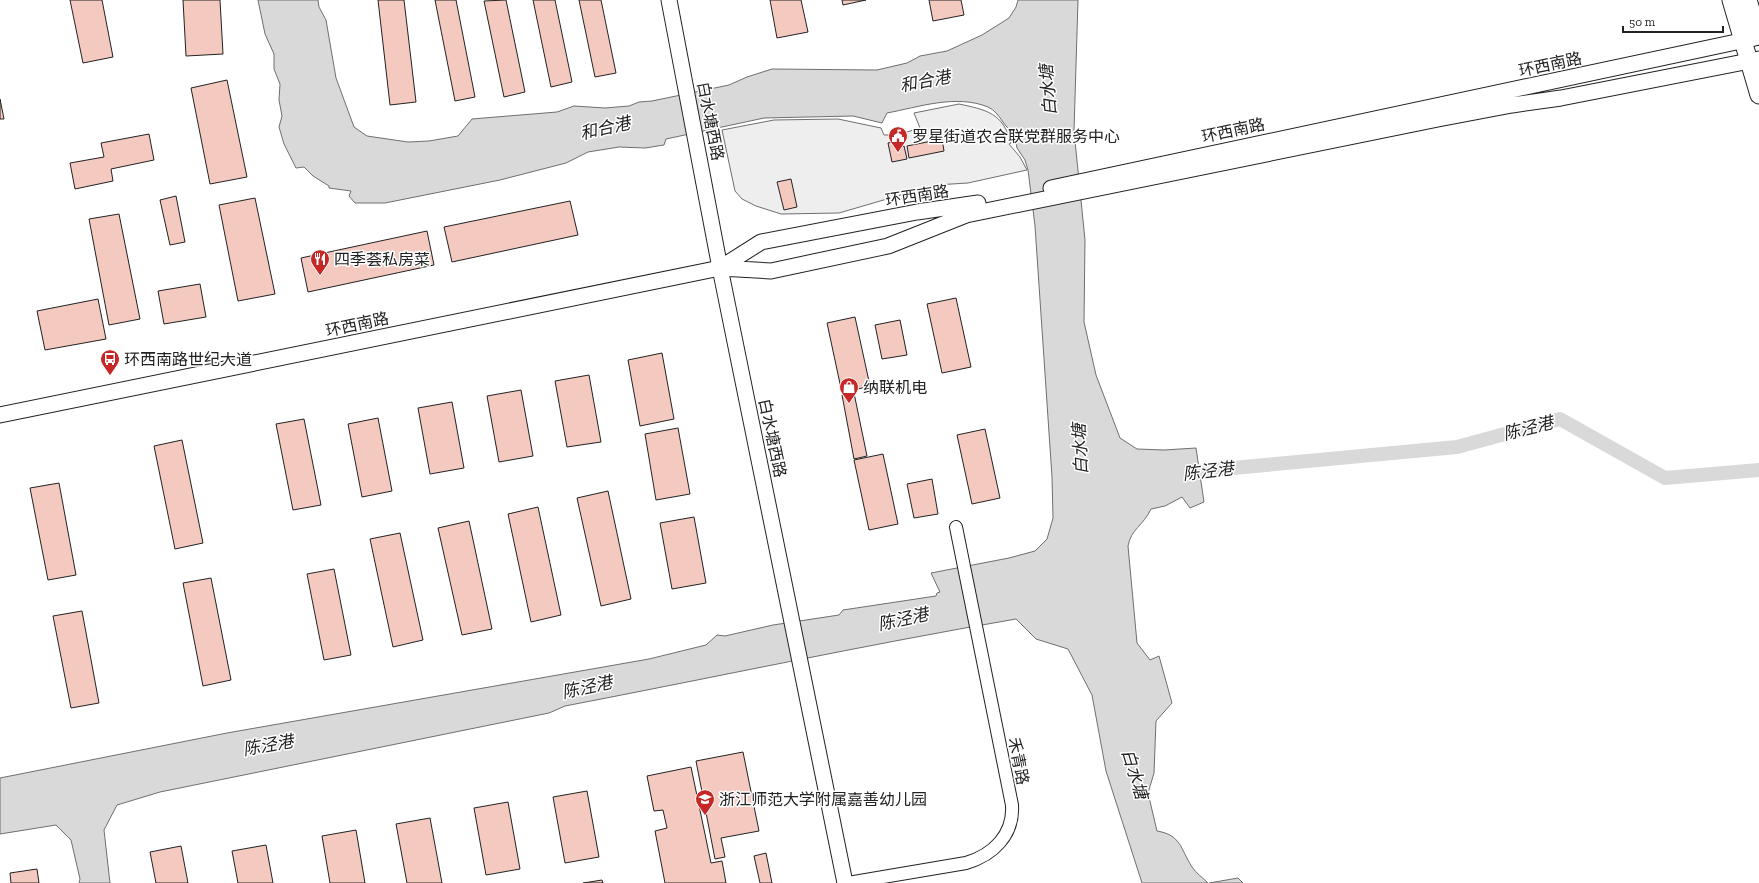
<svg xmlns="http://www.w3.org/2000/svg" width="1759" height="883" viewBox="0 0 1759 883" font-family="'Zilla Slab','Noto Sans SC',serif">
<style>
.green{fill:#eee;stroke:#6f6f6f}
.water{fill:#d9d9d9;stroke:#6f6f6f}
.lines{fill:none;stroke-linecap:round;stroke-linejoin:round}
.canal{stroke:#d9d9d9;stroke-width:14}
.building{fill:#f3c9c0;stroke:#222}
.minor-casing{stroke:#222;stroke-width:14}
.tertiary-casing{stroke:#222;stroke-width:17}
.secondary-casing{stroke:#222;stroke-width:19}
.minor{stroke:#fff;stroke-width:12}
.tertiary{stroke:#fff;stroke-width:15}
.secondary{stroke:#fff;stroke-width:17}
.labels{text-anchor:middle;stroke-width:3;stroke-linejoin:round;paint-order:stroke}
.street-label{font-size:16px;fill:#222;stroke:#fff}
.poi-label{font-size:16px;fill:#222;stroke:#fff;text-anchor:start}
.water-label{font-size:17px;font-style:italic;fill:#222;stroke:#fff}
</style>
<rect width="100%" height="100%" fill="#fff"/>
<path class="green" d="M959 104C987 110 1003 113 1011 143L1009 144 1020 157 1027 170 968 183 935 185 839 213 781 214 756 206 742 199 735 191 722 130 774 120 838 119 881 128 884 135H897L920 128 914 113Z"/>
<path class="water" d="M258 0H318L319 7 326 20 336 78 354 127 367 136 408 142 429 141 458 136 472 119 557 112 574 106 605 108 629 106 639 102 652 101 729 85 747 77 772 69 877 70 907 63 920 56 947 51 982 35 1009 18 1016 7 1018 0H1078L1074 131 1085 240 1084 322 1096 375 1120 438 1137 449 1164 450 1196 448 1204 502 1190 508 1182 497 1165 506 1151 509C1143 526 1131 529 1128 546L1137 643 1150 660 1159 656 1172 703 1156 721 1154 773 1148 793 1157 831C1181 835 1180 848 1192 867 1196 873 1203 878 1208 883H1142L1106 771 1092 695 1068 649 1036 639 1016 619C865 645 716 677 565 706L549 713 160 792 117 805 104 830 110 883H79L80 879 71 840 56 825 0 834V778L227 733 649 659 706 645 717 635 725 636 773 625 839 615 843 610 936 596 937 593 940 592 931 573 1009 558 1035 551 1047 539 1053 518 1052 477 1035 226 1028 170 1025 160 1017 148 1014 132C1003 128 1001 113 988 107 956 94 919 107 887 113L882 123 853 116 764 118 666 139 664 145 645 148 619 147 588 152 566 163 500 180 385 203H355L349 196 351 191 329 188V186L313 176 304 167 296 168 284 144 279 127 282 116 279 100 280 84 274 69V54L265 34Z
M1238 878 1243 883H1209Z"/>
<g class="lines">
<path class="canal" d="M1180 473 1457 447 1560 419 1665 478 1759 470"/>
</g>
<path class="building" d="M70 0H102L113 57 83 63Z
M183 0H220L223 54 186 56Z
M378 0H404L416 102 390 105Z
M435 0H456L475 97 455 101Z
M506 0 525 92 504 97 484 1Z
M533 0H555L572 82 551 87Z
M579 0H601L616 73 595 77Z
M770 0H801L808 32 777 38Z
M842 0H866L843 5Z
M929 0H961L964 15 933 21Z
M227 80 247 177 210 184 191 88Z
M0 99 4 119H0Z
M149 134 154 160 111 169 113 181 75 189 70 163 104 157 101 143Z
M942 139 944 151 909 158 907 146Z
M899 140 900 147 904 146 907 159 892 162 888 143Z
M791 179 797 207 784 210 777 182Z
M176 196 185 242 170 245 160 200Z
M255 198 275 294 238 301 219 205Z
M570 201 578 235 452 262 444 227Z
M119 214 140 319 109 325 89 219Z
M427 231 434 265 308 292 301 258Z
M200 284 206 317 164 324 158 291Z
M956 298 971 367 942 373 927 304Z
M98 299 106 339 45 350 37 311Z
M855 317 870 386 842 393 827 323Z
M900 320 907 355 882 359 875 325Z
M662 353 674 419 640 426 628 360Z
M589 375 601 442 567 447 555 381Z
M521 390 533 456 499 462 487 396Z
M854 393 867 456 854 459 842 395Z
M452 402 464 468 430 474 418 408Z
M378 418 392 491 362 497 348 424Z
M304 419 321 505 293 510 276 424Z
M678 428 690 494 656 500 645 434Z
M985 429 1000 498 972 504 957 435Z
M182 440 203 543 175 549 154 446Z
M883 454 898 524 869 530 854 460Z
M932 479 938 514 914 518 907 484Z
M59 483 76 575 48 580 30 488Z
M608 491 631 599 601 606 577 498Z
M538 507 561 615 531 622 508 514Z
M694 517 706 583 672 589 660 523Z
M469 521 492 629 462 635 438 528Z
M400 533 423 640 393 647 370 539Z
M334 569 351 655 324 660 307 574Z
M211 578 231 680 203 686 183 583Z
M82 611 99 703 71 708 53 616Z
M743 752 759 831 721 838 725 857 715 859 696 761Z
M691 767 711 863 722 861 726 883H665L655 831 667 828 663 810 654 811 647 776Z
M587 791 599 857 565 863 553 797Z
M508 802 520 869 486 875 474 808Z
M430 818 442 883H407L396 824Z
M356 830 365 883H330L322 836Z
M266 845 273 883H238L232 851Z
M181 846 188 883H156L150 852Z
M766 853 772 883H760L754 856Z
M37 869 39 883H11L10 873Z
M602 880 603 883H583Z"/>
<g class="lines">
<g class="minor-casing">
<path id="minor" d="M848 883 966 863C993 855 1014 835 1012 805L956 527"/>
</g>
<g class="tertiary-casing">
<path id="tertiary" d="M669 0 720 268 845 883
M1051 188 1755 38
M720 268 761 242 917 212 978 203
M0 415 720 268 771 271 888 246 966 215 1438 119 1512 105 1561 98 1759 59"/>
</g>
<g class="secondary-casing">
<path id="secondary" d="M1731 0 1759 95
M1748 0 1759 36"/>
</g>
<use href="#minor" class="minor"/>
<use href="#tertiary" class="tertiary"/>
<use href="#secondary" class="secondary"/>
</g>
<defs>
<g id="civic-pin" transform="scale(1)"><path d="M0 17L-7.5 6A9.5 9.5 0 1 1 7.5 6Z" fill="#c62828" stroke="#fff"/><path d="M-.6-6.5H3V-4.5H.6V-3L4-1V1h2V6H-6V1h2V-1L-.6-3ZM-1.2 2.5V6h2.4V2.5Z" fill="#fff"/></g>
<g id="restaurant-pin" transform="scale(1)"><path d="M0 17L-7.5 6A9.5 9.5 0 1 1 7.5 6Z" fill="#c62828" stroke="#fff"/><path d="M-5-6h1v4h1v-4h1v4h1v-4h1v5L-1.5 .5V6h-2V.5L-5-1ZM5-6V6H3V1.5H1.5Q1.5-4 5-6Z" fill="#fff"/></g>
<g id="bus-pin" transform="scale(1)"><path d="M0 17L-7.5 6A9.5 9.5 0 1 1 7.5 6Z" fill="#c62828" stroke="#fff"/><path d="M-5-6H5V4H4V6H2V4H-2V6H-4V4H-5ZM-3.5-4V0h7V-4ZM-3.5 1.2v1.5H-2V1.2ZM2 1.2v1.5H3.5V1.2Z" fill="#fff"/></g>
<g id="shop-pin" transform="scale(1)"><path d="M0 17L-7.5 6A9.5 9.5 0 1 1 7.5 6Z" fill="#c62828" stroke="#fff"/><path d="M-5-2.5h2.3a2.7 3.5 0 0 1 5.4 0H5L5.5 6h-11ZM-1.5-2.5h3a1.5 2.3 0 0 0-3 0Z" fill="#fff"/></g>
<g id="school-pin" transform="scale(1)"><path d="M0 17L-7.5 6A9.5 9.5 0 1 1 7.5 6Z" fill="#c62828" stroke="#fff"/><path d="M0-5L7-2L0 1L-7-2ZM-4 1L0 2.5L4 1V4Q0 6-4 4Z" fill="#fff"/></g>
</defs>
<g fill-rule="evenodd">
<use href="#civic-pin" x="898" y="136"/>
<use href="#restaurant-pin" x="320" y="259"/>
<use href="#bus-pin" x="110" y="359"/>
<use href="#shop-pin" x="849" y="387"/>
<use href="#school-pin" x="705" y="799"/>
</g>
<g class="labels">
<g class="street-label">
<text transform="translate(1550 64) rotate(-12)" y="6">环西南路</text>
<text transform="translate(711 121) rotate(79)" y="6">白水塘西路</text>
<text transform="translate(1233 130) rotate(-12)" y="6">环西南路</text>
<text transform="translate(917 195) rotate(-9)" y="6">环西南路</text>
<text transform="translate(357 324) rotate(-12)" y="6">环西南路</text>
<text transform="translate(773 438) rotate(78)" y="6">白水塘西路</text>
<text transform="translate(1019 761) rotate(79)" y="6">禾青路</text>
</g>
<g class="poi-label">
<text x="912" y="142">罗星街道农合联党群服务中心</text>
<text x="334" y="265">四季荟私房菜</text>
<text x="124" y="365">环西南路世纪大道</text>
<text x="863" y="393">纳联机电</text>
<text x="719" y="805">浙江师范大学附属嘉善幼儿园</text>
</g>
<g class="water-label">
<text transform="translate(925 81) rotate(-11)" y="6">和合港</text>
<text transform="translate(1048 90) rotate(-95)" y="6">白水塘</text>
<text transform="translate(605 128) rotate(-13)" y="6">和合港</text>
<text transform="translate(1528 428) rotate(-14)" y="6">陈泾港</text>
<text transform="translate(1080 449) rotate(-93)" y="6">白水塘</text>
<text transform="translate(1208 471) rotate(-7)" y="6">陈泾港</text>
<text transform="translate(903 619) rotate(-12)" y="6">陈泾港</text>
<text transform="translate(587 687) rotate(-12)" y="6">陈泾港</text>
<text transform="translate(268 745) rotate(-10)" y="6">陈泾港</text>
<text transform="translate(1135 774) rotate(73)" y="6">白水塘</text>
</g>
</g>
<path d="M1623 26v6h100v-6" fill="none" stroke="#222222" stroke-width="2"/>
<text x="1629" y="26" font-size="12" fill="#222222" stroke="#ffffff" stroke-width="3" paint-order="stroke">50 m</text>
</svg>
